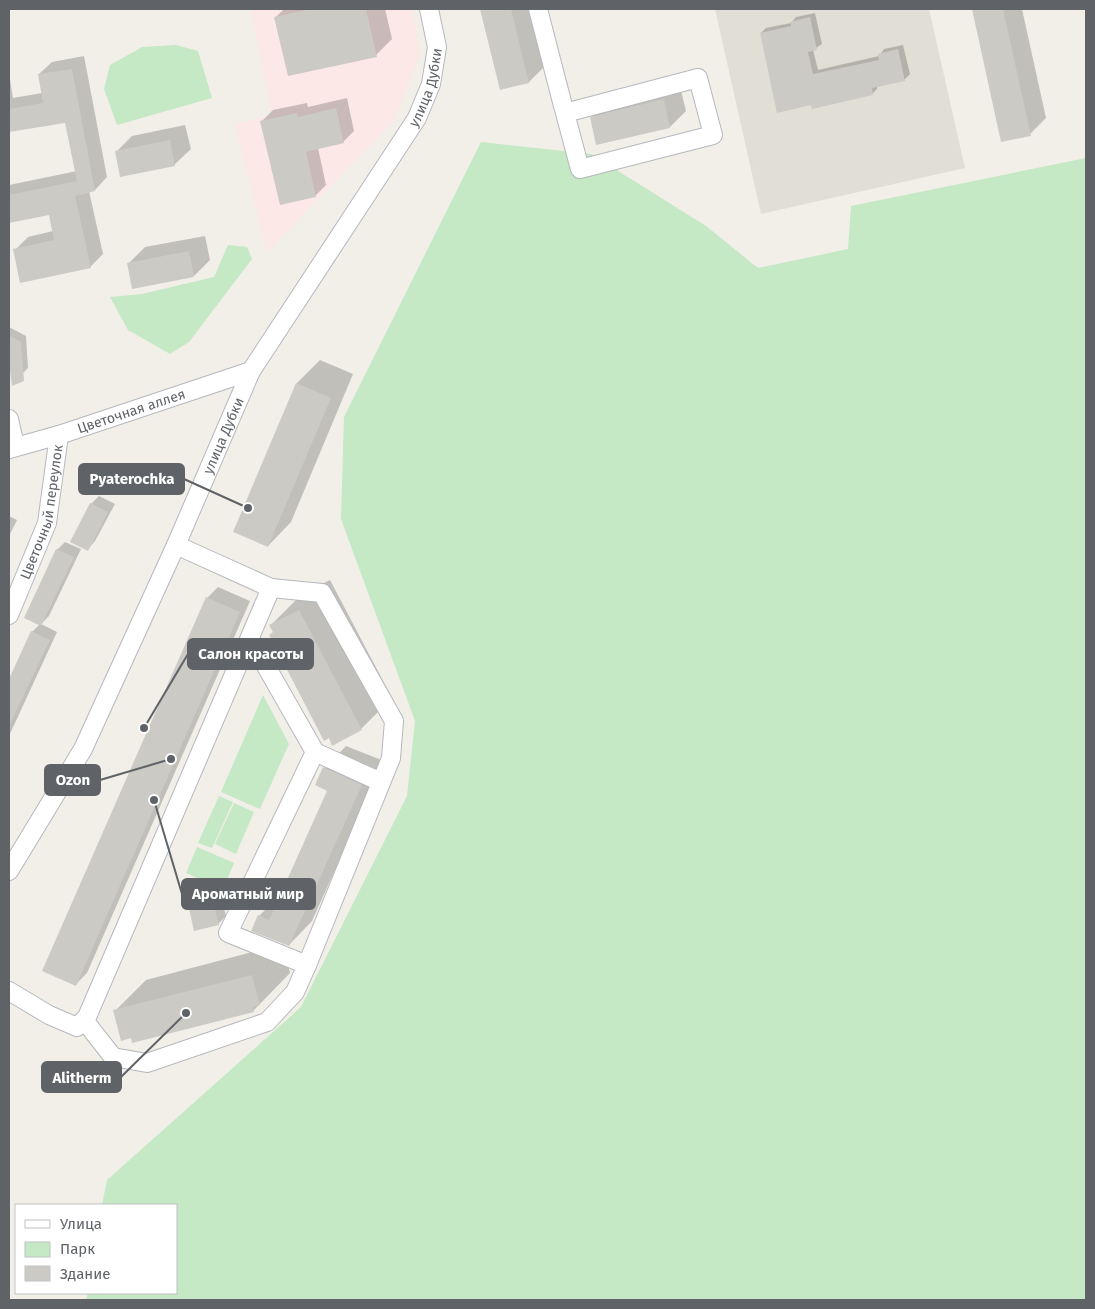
<svg xmlns="http://www.w3.org/2000/svg" width="1095" height="1309" viewBox="0 0 1095 1309" font-family="'Fira Sans',sans-serif">
<style>
.education{fill:#e1ded6}
.medical{fill:#fce8e6}
.green{fill:#c5e8c5}
.shadow{fill:#0003}
.building{fill:#cccac5}
.lines{fill:none;stroke-linecap:round;stroke-linejoin:round}
.minor-casing{stroke:#b5b8bc;stroke-width:20}
.minor{stroke:#fff;stroke-width:18}
.labels{text-anchor:middle;stroke-width:5;stroke-linejoin:round;paint-order:stroke}
.street-label{font-size:14px;fill:#5f6368;stroke:#fff}
.leader{fill:none;stroke:#5f6368;stroke-width:2}
.callout-dot{fill:#5f6368;stroke:#fff;stroke-width:2}
.callout{fill:#5f6368;stroke:#5f6368;stroke-width:2}
.callout-label{font-size:15px;text-anchor:middle;font-weight:bold;fill:#fff}
</style>
<rect width="100%" height="100%" fill="#f1efe8"/>
<path class="education" d="M715 9H929L965 168 761 214Z"/>
<path class="medical" d="M251 9H412L420 55 394 121 267 252 235 124 272 115Z"/>
<path class="green" d="M176 45 198 51 212 98 117 125 104 89 110 65 142 47Z
M481 142 591 154 706 226 758 268 848 249 851 206 1086 158V1300H86L88 1293H176V1205H102L107 1180 301 1007 407 796 415 721 341 519 344 417Z
M228 245 247 247 252 259 189 342 170 354 128 330 110 297 142 294 214 277Z
M263 695 289 744 260 809 221 792Z
M219 796 233 802 212 848 198 843Z
M234 803 254 812 236 854 215 844Z
M197 847 234 863 223 889 186 873Z"/>
<path class="shadow" d="M284 9H385L392 39 376 55 276 17Z
M481 9H531L545 66 529 82 501 89Z
M973 9H1022L1046 118 1030 134 1002 140Z
M815 13 822 44 813 50 818 70 879 56 884 49 903 45 910 74 904 80 877 86V89L872 94 813 108 761 33 766 28 791 23 796 17Z
M84 56 107 177 95 190 89 191 103 254 90 267 15 250 28 237 53 231 50 214 9 222V185L77 171 66 122 9 131V73L13 98 42 93 39 74 52 62Z
M679 83 686 111 670 127 591 118 607 102Z
M347 98 354 131 343 142 318 148 326 185 315 196 262 121 273 110 307 103 308 107Z
M185 125 191 149 174 165 116 152 132 136Z
M205 236 210 260 194 276 129 263 145 247Z
M9 327 26 336 28 368 23 373 16 355 9 351Z
M320 360 353 374 291 522 268 546 297 383Z
M99 496 115 504 95 541 88 549 91 504Z
M9 516 17 520 9 536Z
M65 542 81 549 49 616 41 624 57 632 9 736V685L32 632 40 624 57 550Z
M330 580 392 698 361 729 271 625 302 594Z
M218 587 250 601 87 973 76 984 207 598Z
M346 746 384 761 312 921 289 945 253 930 259 916 282 893 328 790 323 770Z
M218 883 226 916 218 924 187 896 195 888Z
M283 944 290 973 253 1011H115L146 980Z"/>
<path class="building" d="M311 9H366L377 57 288 76 274 17Z
M480 9H511L529 83 500 90Z
M972 9H1003L1031 136 1001 142Z
M810 17 817 50 808 52 813 74 879 60 878 54 898 49 905 81 872 88 873 95 812 109 811 105 777 113 760 33 791 26 790 22Z
M72 69 95 191 75 196 91 268 20 283 13 249 54 240 49 215 9 223V195L77 181 65 123 9 132V109L43 103 38 74Z
M664 99 670 128 596 145 590 117Z
M336 108 344 143 306 152 316 197 280 205 260 121 297 113 298 117Z
M170 140 175 166 120 177 115 151Z
M189 251 194 277 132 289 127 263Z
M9 335 21 342 24 381 12 386 9 363Z
M296 383 331 398 268 547 233 532Z
M90 503 108 512 88 551 70 542Z
M56 549 74 557 41 626 24 618Z
M206 597 240 612 76 986 42 971Z
M299 610 362 730 332 746 329 738 324 741 269 635 273 632 269 625Z
M31 631 50 640 9 726V679Z
M323 767 362 785 289 946 251 931 258 915 269 920 327 791 315 785Z
M210 890 219 925 194 931 186 895Z
M252 975 260 1005 253 1007 254 1012 132 1043 131 1038 121 1041 113 1010Z"/>
<g class="lines">
<g class="minor-casing">
<g id="minor">
<path d="M538 9 562 102 580 169 713 135 698 78 565 113"/>
<path d="M9 419 15 446"/>
<path id="s1" d="M9 449 59 435 251 371"/>
<path d="M176 545 271 588 322 593 394 721 391 758 307 965 228 933 315 752 381 782"/>
<path id="s2" d="M9 615 47 523 59 435"/>
<path d="M250 638 315 752"/>
<path id="s3" d="M9 871 83 749 176 545 251 371 417 118 431 84 437 47 429 9"/>
<path d="M9 991 49 1015 77 1027 87 1017 271 588"/>
<path d="M84 1020 113 1057 147 1063 267 1022 295 992 307 965"/>
</g>
</g>
<use href="#minor" class="minor"/>
</g>
<g class="labels">
<g class="street-label">
<text dy="5" stroke="none"><textPath href="#s3" startOffset="891">улица Дубки</textPath></text>
<text dy="5" stroke="none"><textPath href="#s1" startOffset="128">Цветочная аллея</textPath></text>
<text dy="5" stroke="none"><textPath href="#s3" startOffset="486">улица Дубки</textPath></text>
<text dy="5" stroke="none"><textPath href="#s2" startOffset="109">Цветочный переулок</textPath></text>
</g>
</g>
<path class="leader" d="M248 508L184 479M144 728L188 654M171 759L100 780M154 800L182 894M186 1013L121 1077"/>
<g class="callout-dot">
<circle cx="248" cy="508" r="5"/>
<circle cx="144" cy="728" r="5"/>
<circle cx="171" cy="759" r="5"/>
<circle cx="154" cy="800" r="5"/>
<circle cx="186" cy="1013" r="5"/>
</g>
<g class="callout">
<rect x="79" y="464" width="105" height="30" rx="5"/>
<rect x="188" y="639" width="125" height="30" rx="5"/>
<rect x="45" y="765" width="55" height="30" rx="5"/>
<rect x="182" y="879" width="133" height="30" rx="5"/>
<rect x="42" y="1062" width="79" height="30" rx="5"/>
</g>
<g class="callout-label">
<text x="132" y="484">Pyaterochka</text>
<text x="251" y="659">Салон красоты</text>
<text x="73" y="785">Ozon</text>
<text x="248" y="899">Ароматный мир</text>
<text x="82" y="1083">Alitherm</text>
</g>
<rect width="1095" height="1309" fill="none" stroke="#5f6368" stroke-width="20"/>
<rect x="15" y="1204" width="162" height="90" fill="#ffffff" stroke="#bfc1c3"/>
<rect x="25" y="1220" width="25" height="8" fill="#ffffff" stroke="#bfc1c3"/>
<text x="60" y="1229" font-size="15" fill="#5f6368">Улица</text>
<rect x="25" y="1242" width="25" height="15" fill="#c5e8c5" stroke="#bfc1c3"/>
<text x="60" y="1254" font-size="15" fill="#5f6368">Парк</text>
<rect x="25" y="1266" width="25" height="15" fill="#cccac5" stroke="#bfc1c3"/>
<text x="60" y="1279" font-size="15" fill="#5f6368">Здание</text>
</svg>
